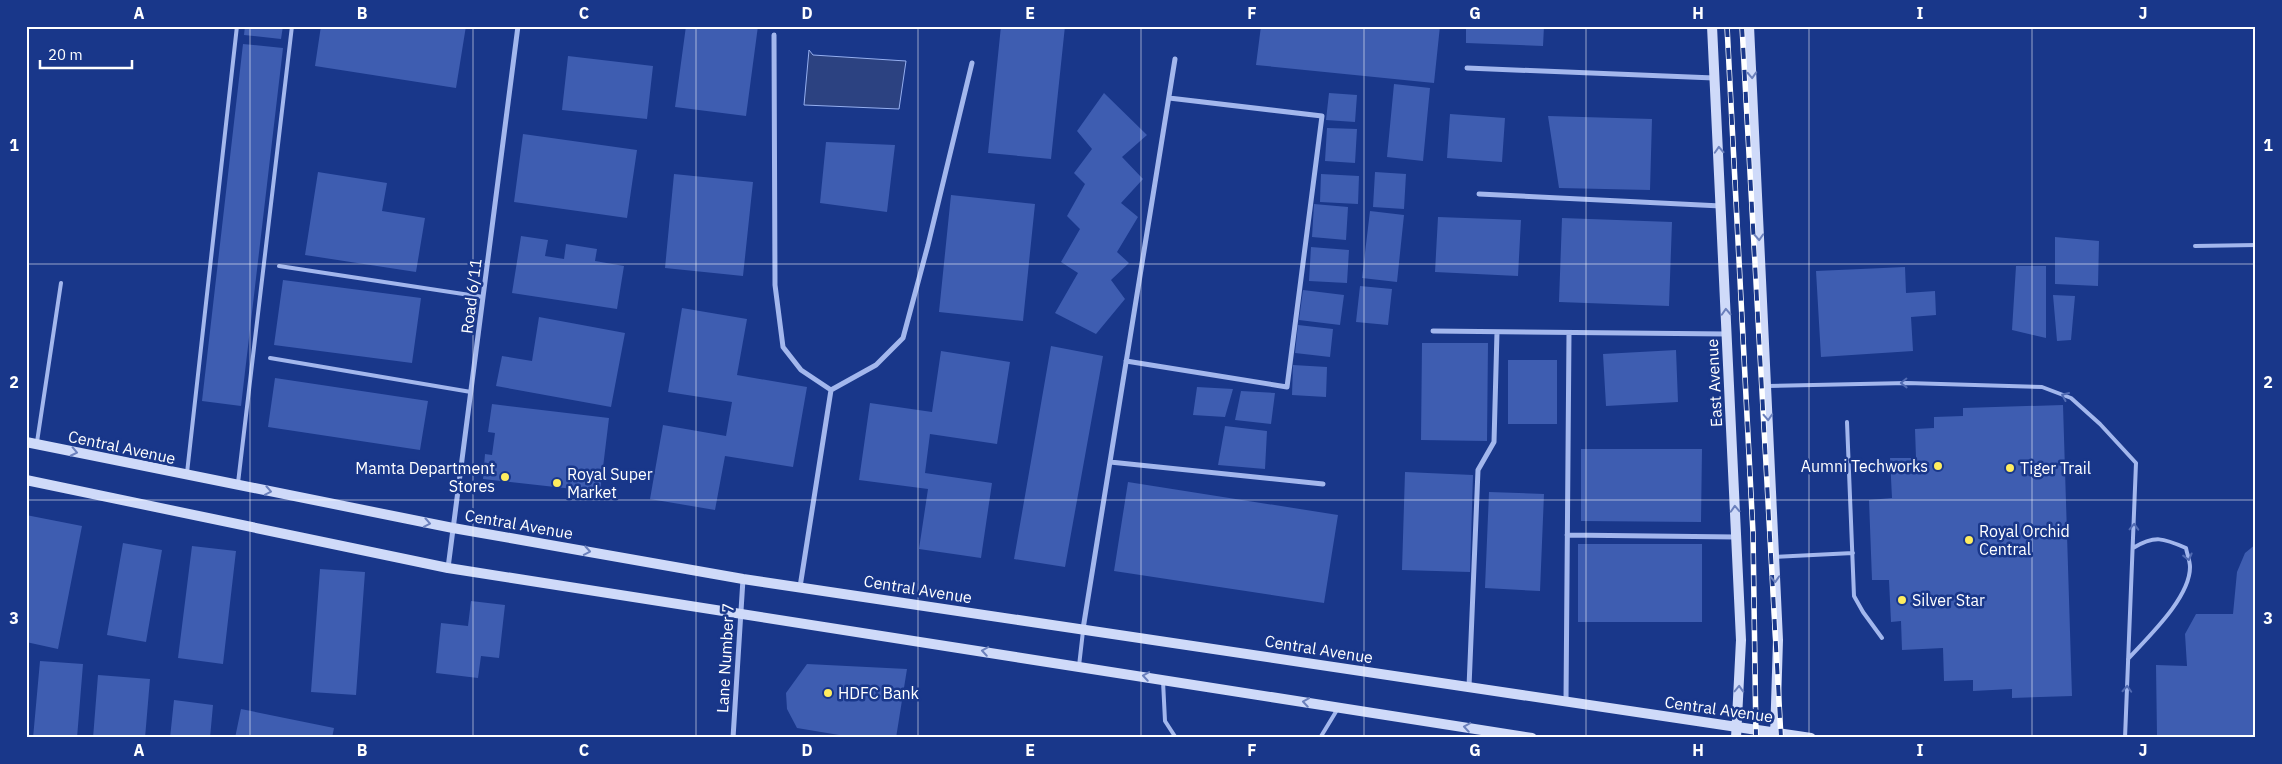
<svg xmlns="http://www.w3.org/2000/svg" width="2282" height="764" viewBox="0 0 2282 764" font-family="'IBM Plex Sans',sans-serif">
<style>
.water{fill:#2c4281;stroke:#95aff0}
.building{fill:#3e5db1}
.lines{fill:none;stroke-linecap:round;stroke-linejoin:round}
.lane{stroke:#a3b7ed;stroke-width:4}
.street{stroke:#a3b7ed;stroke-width:5}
.secondary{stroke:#cfdaf9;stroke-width:10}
.rail-casing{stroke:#fff;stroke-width:5.5}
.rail{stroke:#19378a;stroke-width:4;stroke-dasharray:11;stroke-linecap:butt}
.oneway{stroke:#6b80bc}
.oneway2{stroke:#506ab2}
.grid{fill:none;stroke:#fff;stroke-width:1;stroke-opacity:0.55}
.poi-dot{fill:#ffed5f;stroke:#19378a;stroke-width:2}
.labels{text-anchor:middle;stroke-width:5;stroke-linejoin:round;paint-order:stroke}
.street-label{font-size:16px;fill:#fff;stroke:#19378a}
.poi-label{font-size:16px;fill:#fff;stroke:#19378a;text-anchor:start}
.neatline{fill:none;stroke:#fff;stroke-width:2}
.grid-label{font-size:16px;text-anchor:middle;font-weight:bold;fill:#fff}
</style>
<rect width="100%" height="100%" fill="#19378a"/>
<path class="water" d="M809 50 813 55 906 61 899 109 804 105Z"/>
<path class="building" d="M245 26H283L281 39 244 35Z
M321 26H466L456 88 315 66Z
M686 26H758L746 116 675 107Z
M1001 26H1065L1051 159 988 153Z
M1261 26H1440L1434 83 1256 65Z
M1466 26H1544L1543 46 1466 43Z
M243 44 283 48 241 406 202 401Z
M568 56 653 66 647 119 562 110Z
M1394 84 1430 88 1423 161 1387 157Z
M1104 93 1147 135 1122 157 1143 179 1121 203 1138 217 1117 252 1129 263 1111 280 1125 299 1096 334 1055 313 1078 273 1061 262 1080 229 1067 216 1085 184 1074 173 1092 149 1077 131Z
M1329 93 1357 95 1355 122 1326 120Z
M1450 114 1505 118 1502 162 1447 158Z
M1548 116 1652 119 1650 190 1559 188Z
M1327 128 1357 129 1355 163 1325 161Z
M523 134 637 150 627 218 514 202Z
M826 142 895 145 887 212 820 203Z
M318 172 387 183 382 211 425 218 416 272 305 255Z
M1375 172 1406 174 1404 209 1373 207Z
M674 174 753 182 743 276 665 268Z
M1321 174 1359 176 1358 204 1320 202Z
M951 195 1035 204 1023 321 939 312Z
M1314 204 1348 207 1346 240 1312 237Z
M1370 211 1404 215 1397 282 1362 278Z
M1438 217 1521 220 1518 276 1435 272Z
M1562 218 1672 222 1669 306 1559 302Z
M521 236 548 240 545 256 564 259 566 244 597 249 595 261 624 266 617 309 512 293Z
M2055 237 2099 241 2098 286 2055 284Z
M1311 247 1349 250 1347 283 1309 281Z
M2016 266H2046V338L2012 330Z
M1905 267 1906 293 1935 291 1936 315 1911 317 1913 351 1821 357 1816 271Z
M283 280 421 298 412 363 274 345Z
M1360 286 1392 289 1388 325 1356 322Z
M1303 290 1344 295 1340 325 1299 320Z
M2053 295 2075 296 2071 340 2057 341Z
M682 308 747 319 737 375 807 387 793 467 725 456 715 510 650 499 663 425 726 436 732 402 668 392Z
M539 317 625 333 611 407 496 386 502 356 532 361Z
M1298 325 1333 329 1330 357 1295 353Z
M1422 343H1488L1487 441 1421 440Z
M1051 346 1103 356 1065 567 1014 559Z
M1676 350 1678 402 1606 406 1603 354Z
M941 351 1010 362 997 444 930 434 925 473 992 483 981 558 919 549 928 489 859 480 870 403 932 412Z
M1508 360H1557V424H1508Z
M1293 365 1327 367 1326 397 1292 395Z
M275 378 428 401 420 450 268 427Z
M1197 387 1233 389 1225 417 1193 415Z
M1241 391 1275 393 1271 424 1235 420Z
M492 404 609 418 600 492 483 479 485 454 492 455 495 433 488 432Z
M2063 405 2072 696 2012 698V689L1973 691V680L1944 681 1943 648 1902 650 1901 621 1891 622 1889 580H1872L1869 500 1892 498 1890 458H1916L1915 429 1934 428V417L1963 416V408Z
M1225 426 1267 431 1265 469 1218 465Z
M1581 449H1702L1701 522 1581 521Z
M1405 472 1473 475 1470 572 1402 570Z
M1128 482 1338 515 1324 603 1114 571Z
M1489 492 1544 494 1540 591 1485 588Z
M26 515 82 526 58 649 26 642Z
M123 543 162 550 146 642 107 635Z
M1578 544H1702V622H1578Z
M2256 544V735L2157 736 2156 665 2187 666 2185 634 2196 614H2233L2237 572 2245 553Z
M192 546 236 551 223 664 178 658Z
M320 569 365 572 356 695 311 692Z
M471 601 505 605 499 658 481 656 478 678 436 673 441 623 468 626Z
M40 661 83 664 77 738H33Z
M807 664 907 669 896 738H857L797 728 787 709 786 693Z
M98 675 150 679 145 738H93Z
M174 700 213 705 210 738H170Z
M241 709 334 728 332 738H235Z"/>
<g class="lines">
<path class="lane" d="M2195 246 2256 245
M279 266 483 297
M270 358 471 392
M1768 386 1907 383 2042 387 2071 398 2100 424 2136 463 2125 738
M1847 422 1854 596 1863 612 1882 638
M37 442 61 283
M187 473 237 26
M238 483 292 26
M1774 557 1853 553
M2128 659C2148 637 2190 598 2190 567 2190 561 2187 554 2186 548 2163 538 2155 535 2133 548
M1079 666 1083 631
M1163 681 1165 721 1176 738
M1320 738 1337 710"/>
<path class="street" d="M774 35 775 285 783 347 801 370 831 390
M1467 68 1714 78
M1479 194 1721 206
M1433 331 1727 334
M1126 361 1287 387 1322 116 1169 98
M831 390 876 365 903 338 928 245 972 63
M1110 462 1323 484
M1567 535 1736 537
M448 568 518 26
M800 587 831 390
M1083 629 1175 59
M1469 687 1478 470 1494 442 1497 332
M1566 701 1569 333
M733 738 743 579"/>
<path class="secondary" d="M1712 26 1741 640 1736 738
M1749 26 1778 640 1775 737
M26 442 453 528 743 579 1811 738
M26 480 448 568 1532 738"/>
<g class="rail-casing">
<path id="rail" d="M1727 26 1753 533 1756 738
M1742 26 1781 738"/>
</g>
<use href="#rail" class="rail"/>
</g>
<defs><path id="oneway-chevron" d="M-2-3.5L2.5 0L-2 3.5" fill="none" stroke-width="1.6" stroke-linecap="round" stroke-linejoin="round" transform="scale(1.25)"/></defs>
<g class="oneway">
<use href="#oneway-chevron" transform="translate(1752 75) rotate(87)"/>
<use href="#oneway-chevron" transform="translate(1719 150) rotate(-93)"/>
<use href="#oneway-chevron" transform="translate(1759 237) rotate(87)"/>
<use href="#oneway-chevron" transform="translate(1726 312) rotate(-93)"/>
<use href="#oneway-chevron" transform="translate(1768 417) rotate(87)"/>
<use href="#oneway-chevron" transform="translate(74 452) rotate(12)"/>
<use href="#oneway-chevron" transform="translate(268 491) rotate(11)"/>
<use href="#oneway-chevron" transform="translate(1735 509) rotate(-93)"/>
<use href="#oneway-chevron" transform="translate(427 523) rotate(11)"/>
<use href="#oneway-chevron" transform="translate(587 551) rotate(10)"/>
<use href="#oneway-chevron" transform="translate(1775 579) rotate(87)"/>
<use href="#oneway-chevron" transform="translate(985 651) rotate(-171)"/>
<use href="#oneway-chevron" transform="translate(1146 676) rotate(-171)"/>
<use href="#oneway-chevron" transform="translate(1739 689) rotate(-88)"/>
<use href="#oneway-chevron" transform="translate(1306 702) rotate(-171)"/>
<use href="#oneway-chevron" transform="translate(1467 727) rotate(-171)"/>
</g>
<g class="oneway2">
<use href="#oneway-chevron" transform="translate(1904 383) rotate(179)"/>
<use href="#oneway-chevron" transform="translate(2065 396) rotate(-156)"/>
<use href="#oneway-chevron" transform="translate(2134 527) rotate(-88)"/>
<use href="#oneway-chevron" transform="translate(2188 557) rotate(76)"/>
<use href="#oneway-chevron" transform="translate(2127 689) rotate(-87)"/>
</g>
<path class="grid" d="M250 26V738M473 26V738M696 26V738M918 26V738M1141 26V738M1364 26V738M1586 26V738M1809 26V738M2032 26V738M26 264H2256M26 500H2256"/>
<g class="poi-dot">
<circle cx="1938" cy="466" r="5"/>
<circle cx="2010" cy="468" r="5"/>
<circle cx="505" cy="477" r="5"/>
<circle cx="557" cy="483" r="5"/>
<circle cx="1969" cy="540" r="5"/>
<circle cx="1902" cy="600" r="5"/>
<circle cx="828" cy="693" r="5"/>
</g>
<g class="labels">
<g class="street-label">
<text transform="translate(471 296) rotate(-83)" y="6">Road 6/11</text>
<text transform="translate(1714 383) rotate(-93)" y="6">East Avenue</text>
<text transform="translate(122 447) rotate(12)" y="6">Central Avenue</text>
<text transform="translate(519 524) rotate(10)" y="6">Central Avenue</text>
<text transform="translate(918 589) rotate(9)" y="6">Central Avenue</text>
<text transform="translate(1319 649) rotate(9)" y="6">Central Avenue</text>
<text transform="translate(725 658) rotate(-87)" y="6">Lane Number 7</text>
<text transform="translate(1719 709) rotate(8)" y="6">Central Avenue</text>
</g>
<g class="poi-label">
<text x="1928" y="472" text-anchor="end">Aumni Techworks</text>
<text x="495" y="474" text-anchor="end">Mamta Department<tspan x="495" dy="18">Stores</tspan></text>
<text x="2020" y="474">Tiger Trail</text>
<text x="567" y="480">Royal Super<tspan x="567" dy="18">Market</tspan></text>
<text x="1979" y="537">Royal Orchid<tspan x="1979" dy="18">Central</tspan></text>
<text x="1912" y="606">Silver Star</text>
<text x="838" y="699">HDFC Bank</text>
</g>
</g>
<rect width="2282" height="764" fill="none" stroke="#19378a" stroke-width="55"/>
<path d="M40 60v8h92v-8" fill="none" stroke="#ffffff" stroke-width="2.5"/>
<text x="48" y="60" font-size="15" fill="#ffffff" stroke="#19378a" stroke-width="4" paint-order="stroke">20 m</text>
<rect x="28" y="28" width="2226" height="708" class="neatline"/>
<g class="grid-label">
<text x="139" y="19">A</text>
<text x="362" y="19">B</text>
<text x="584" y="19">C</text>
<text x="807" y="19">D</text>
<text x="1030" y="19">E</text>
<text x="1252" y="19">F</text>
<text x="1475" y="19">G</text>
<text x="1698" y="19">H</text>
<text x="1920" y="19">I</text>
<text x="2143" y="19">J</text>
<text x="14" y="151">1</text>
<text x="2268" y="151">1</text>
<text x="14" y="388">2</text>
<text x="2268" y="388">2</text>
<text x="14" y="624">3</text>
<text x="2268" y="624">3</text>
<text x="139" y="756">A</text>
<text x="362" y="756">B</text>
<text x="584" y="756">C</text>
<text x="807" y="756">D</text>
<text x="1030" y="756">E</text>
<text x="1252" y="756">F</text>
<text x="1475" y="756">G</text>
<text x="1698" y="756">H</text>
<text x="1920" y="756">I</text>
<text x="2143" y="756">J</text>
</g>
</svg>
